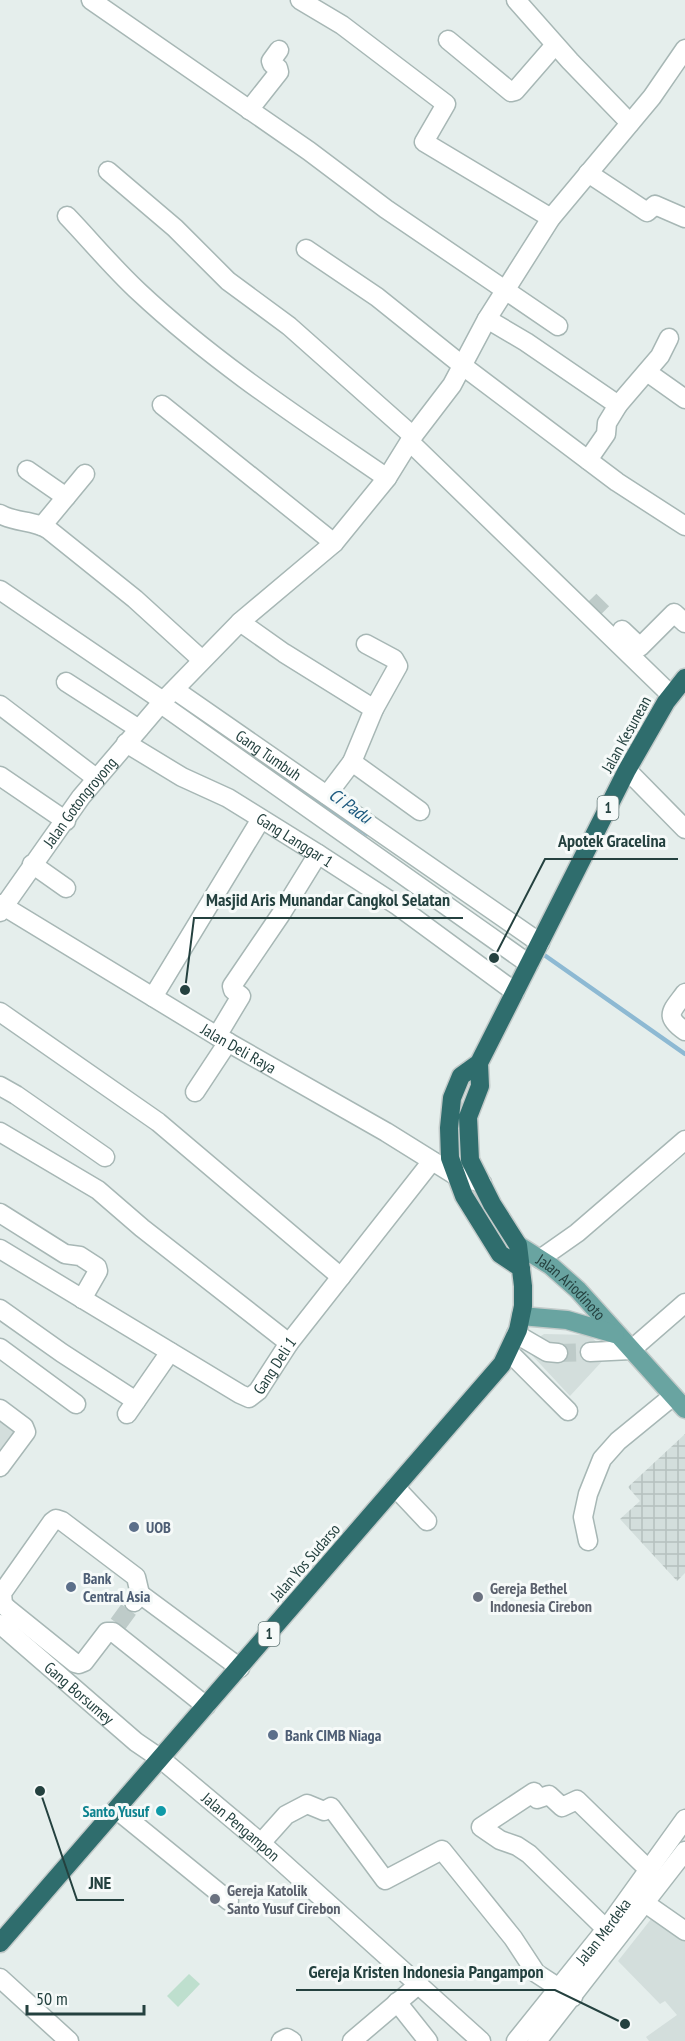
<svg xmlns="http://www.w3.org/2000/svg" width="685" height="2041" viewBox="0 0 685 2041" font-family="'PT Sans Narrow',sans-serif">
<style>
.built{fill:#d3dedc}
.industrial{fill:url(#industrial-grid)}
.green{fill:#bedfce}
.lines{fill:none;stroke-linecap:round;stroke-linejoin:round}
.stream{stroke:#8db9d3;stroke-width:4.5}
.minor-tunnel{stroke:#becbc9;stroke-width:18;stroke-dasharray:18 9;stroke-linecap:butt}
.minor-casing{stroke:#a7b7b5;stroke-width:21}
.major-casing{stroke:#c2cac9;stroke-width:21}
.highway-casing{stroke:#c2cac9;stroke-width:21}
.minor{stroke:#fff;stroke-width:18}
.major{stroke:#69a4a1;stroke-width:18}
.highway{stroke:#2f6d6d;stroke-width:18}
.service-dot{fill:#5c6f8a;stroke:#f6faf9;stroke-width:2}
.worship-dot{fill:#6b7280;stroke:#f6faf9;stroke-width:2}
.culture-dot{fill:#0f9aa8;stroke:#f6faf9;stroke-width:2}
.labels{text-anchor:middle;stroke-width:6;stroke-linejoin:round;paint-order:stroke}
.shield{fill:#f6faf9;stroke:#637877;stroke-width:1.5}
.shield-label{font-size:15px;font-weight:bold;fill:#24413f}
.street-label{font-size:16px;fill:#24413f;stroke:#f6faf9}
.service-label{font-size:16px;font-weight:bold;fill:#4e5e75;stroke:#f6faf9;text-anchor:start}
.worship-label{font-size:16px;font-weight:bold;fill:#5b616d;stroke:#f6faf9;text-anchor:start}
.culture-label{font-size:16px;font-weight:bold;fill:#0d838f;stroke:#f6faf9;text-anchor:end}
.water-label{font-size:18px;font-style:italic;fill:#1c597e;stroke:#f6faf9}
.leader{fill:none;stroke:#24413f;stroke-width:2}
.callout-dot{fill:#24413f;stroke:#f6faf9;stroke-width:2}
.callout-label{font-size:18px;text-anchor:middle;font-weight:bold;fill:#24413f;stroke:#f6faf9;stroke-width:6;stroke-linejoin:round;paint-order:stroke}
</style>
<defs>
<pattern id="industrial-grid" width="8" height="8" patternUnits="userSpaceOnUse" patternTransform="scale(1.5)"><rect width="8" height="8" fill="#d3dedc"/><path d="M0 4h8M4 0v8" fill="none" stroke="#b5c0be"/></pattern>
</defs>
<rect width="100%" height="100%" fill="#e5eeec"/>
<path class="built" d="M544 1334 589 1335 601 1346 607 1356 570 1396 529 1352 538 1338Z
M0 1412 23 1429 0 1459Z
M659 1909 685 1928V2041H649L646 2037 677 2015 665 2001 660 2004 618 1961Z"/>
<path class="industrial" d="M685 1434V1573L677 1581 620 1519 640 1501 628 1487Z"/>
<path class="green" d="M189 1974 200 1984 178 2007 167 1996Z"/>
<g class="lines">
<path class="stream" d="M171 700 367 834
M540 952 685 1054"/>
<path class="minor-tunnel" d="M590 600 605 615
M558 1353 590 1352
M118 1624 134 1602"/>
<g class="minor-casing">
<g id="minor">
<path d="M91 0 309 151 386 209 558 326"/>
<path d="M300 0 342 25 446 104 424 142 551 218"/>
<path d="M516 0 570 61 630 123"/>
<path d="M448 40 511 92 515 91 555 45"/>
<path d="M249 110 279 72 278 68 272 64 271 61 279 50"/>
<path d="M108 171 175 228 228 281 289 326 413 436"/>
<path d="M588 173 647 212 655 205 685 218"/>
<path d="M67 216C91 241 113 268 139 292 215 363 301 419 387 478"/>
<path d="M306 249 377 297 463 366 617 482 685 526"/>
<path d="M487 319 526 342 618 405"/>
<path d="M647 372 685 399"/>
<path d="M162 405 334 543"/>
<path d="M410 442 671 695"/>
<path d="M588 460 606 434 607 423 618 405 660 356 669 338"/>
<path d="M27 470 66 497 42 526"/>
<path d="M66 497 85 474"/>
<path d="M0 514C15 523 35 520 49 530L135 599 202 660"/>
<path d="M0 590 163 701"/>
<path d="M240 622 284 653 374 709"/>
<path d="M622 630 640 647 674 613 685 623"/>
<path d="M366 644 394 659 398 666 374 709 352 762 420 811"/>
<path d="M66 682 139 729"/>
<path id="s1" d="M175 690 540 943"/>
<path d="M161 704 529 964"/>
<path d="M0 705 96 778"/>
<path id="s2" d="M126 743 182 777 228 798 318 854 398 906 515 992"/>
<path d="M627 770 685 829"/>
<path d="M0 776 66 821"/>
<path d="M327 795 352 762"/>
<path d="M32 864 66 888"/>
<path id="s3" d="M0 904 217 1036 386 1132 455 1175 482 1183"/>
<path id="s4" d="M0 912 81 797 163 701 240 622 334 543 387 478 413 436 452 385 487 319 551 218 652 97 685 49"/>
<path d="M685 993C672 1011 663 1016 685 1031"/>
<path d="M153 997 261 819"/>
<path d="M0 1012 158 1122 341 1277"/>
<path d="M217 1036 241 996 233 990 232 986 281 914 318 854"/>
<path d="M0 1086 16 1095 105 1157"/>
<path d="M195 1092 228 1042"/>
<path d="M0 1132 98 1190 142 1228 289 1343"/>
<path d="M0 1213 65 1254 80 1256 97 1267 98 1271 82 1299"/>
<path id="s5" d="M0 1249 240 1394 249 1398 258 1391 289 1343 432 1161"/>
<path d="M540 1259 577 1233 685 1140"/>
<path d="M0 1309 62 1353 136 1401"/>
<path d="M516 1334 547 1352 558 1353"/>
<path d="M0 1348 76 1404"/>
<path d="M509 1352 568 1411"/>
<path d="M590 1352 631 1350 685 1303"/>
<path d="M0 1409 24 1427 26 1432 0 1467"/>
<path d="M127 1414 170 1352"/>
<path d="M395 1487 427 1521"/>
<path d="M588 1541 583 1517 588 1494 602 1459 618 1441 673 1396"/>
<path d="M140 1594 240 1668"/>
<path d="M134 1602 140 1594 136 1577 62 1521 56 1519 52 1522 2 1593 3 1604 8 1609 75 1663 79 1664 84 1662 107 1632H113L206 1706"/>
<path id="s6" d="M0 1624 136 1742 161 1759 261 1843 481 2041"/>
<path d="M116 1809 229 1901"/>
<path d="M261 1843 286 1815 307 1804 324 1811 331 1807 385 1880 442 1850 513 1938 536 1973 573 1997"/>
<path d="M645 1903 685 1931"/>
<path d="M606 1929 529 1854 517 1846 500 1840 481 1827 534 1792 537 1799 549 1795 562 1807 577 1800 649 1870"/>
<path d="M0 1978 69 2041"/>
<path d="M397 2002 428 2041"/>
<path d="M281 2041 287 2038 292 2041"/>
<path d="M352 2041 418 1985"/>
<path id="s7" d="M516 2041 606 1929 685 1819"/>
<path d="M537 2041 685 1851"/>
</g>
</g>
<g class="major-casing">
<g id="major">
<path id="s8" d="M518 1245 551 1266 578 1290 685 1409"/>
<path d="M521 1316 567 1320 615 1334"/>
</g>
</g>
<g class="highway-casing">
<path id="highway" d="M521 1268 500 1254 464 1196 450 1158 449 1128 452 1098 461 1076 479 1063 627 770 666 702 685 678
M0 1943 502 1364 518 1330 523 1306V1286L518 1245 492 1204 470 1160 468 1117 480 1086 479 1063"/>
</g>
<use href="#minor" class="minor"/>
<use href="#major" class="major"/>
<use href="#highway" class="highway"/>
</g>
<g class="service-dot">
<circle cx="134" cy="1527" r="6"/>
<circle cx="71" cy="1587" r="6"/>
<circle cx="273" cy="1735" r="6"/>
</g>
<g class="worship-dot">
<circle cx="478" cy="1597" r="6"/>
<circle cx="215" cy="1899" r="6"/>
</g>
<circle class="culture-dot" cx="161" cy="1811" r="6"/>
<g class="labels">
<g class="shield">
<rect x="597.5" y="796" width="21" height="24" rx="4.5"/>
<rect x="258.5" y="1622" width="21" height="24" rx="4.5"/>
</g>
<g class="shield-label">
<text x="608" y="813">1</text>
<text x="269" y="1639">1</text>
</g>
<g class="street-label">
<text transform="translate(626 734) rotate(-61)" y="6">Jalan Kesunean</text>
<text dy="6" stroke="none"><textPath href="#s1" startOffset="114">Gang Tumbuh</textPath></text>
<text dy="6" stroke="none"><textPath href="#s4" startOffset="136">Jalan Gotongroyong</textPath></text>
<text dy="6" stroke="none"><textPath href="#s2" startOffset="195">Gang Langgar 1</textPath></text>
<text dy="6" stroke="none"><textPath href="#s3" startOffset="279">Jalan Deli Raya</textPath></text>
<text dy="6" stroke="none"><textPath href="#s8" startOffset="68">Jalan Ariodinoto</textPath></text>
<text dy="6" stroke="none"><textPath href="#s5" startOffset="332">Gang Deli 1</textPath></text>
<text transform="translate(305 1562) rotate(-49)" y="6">Jalan Yos Sudarso</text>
<text dy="6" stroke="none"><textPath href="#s6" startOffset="105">Gang Borsumey</textPath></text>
<text dy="6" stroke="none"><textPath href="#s6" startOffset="315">Jalan Pengampon</textPath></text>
<text dy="6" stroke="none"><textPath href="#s7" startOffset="140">Jalan Merdeka</textPath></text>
</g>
<g class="service-label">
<text x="146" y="1533">UOB</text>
<text x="83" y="1584">Bank<tspan x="83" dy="18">Central Asia</tspan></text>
<text x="285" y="1741">Bank CIMB Niaga</text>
</g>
<g class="worship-label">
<text x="490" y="1594">Gereja Bethel<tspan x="490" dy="18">Indonesia Cirebon</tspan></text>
<text x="227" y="1896">Gereja Katolik<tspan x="227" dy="18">Santo Yusuf Cirebon</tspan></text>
</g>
<g class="culture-label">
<text x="149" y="1817">Santo Yusuf</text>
</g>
<g class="water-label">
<text transform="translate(350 806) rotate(35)" y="6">Ci Padu</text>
</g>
</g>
<path class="leader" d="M494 958L545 859H678M185 990L194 918H463M40 1791L77 1900H124M625 2024L555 1990H296"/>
<g class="callout-dot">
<circle cx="494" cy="958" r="6"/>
<circle cx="185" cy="990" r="6"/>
<circle cx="40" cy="1791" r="6"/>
<circle cx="625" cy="2024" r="6"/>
</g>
<g class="callout-label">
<text x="612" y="847">Apotek Gracelina</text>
<text x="328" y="906">Masjid Aris Munandar Cangkol Selatan</text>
<text x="100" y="1889">JNE</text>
<text x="426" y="1978">Gereja Kristen Indonesia Pangampon</text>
</g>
<path d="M27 2005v9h117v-9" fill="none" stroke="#24413f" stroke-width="3"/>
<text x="36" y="2005" font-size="18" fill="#24413f" stroke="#f6faf9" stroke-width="4.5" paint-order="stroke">50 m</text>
</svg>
